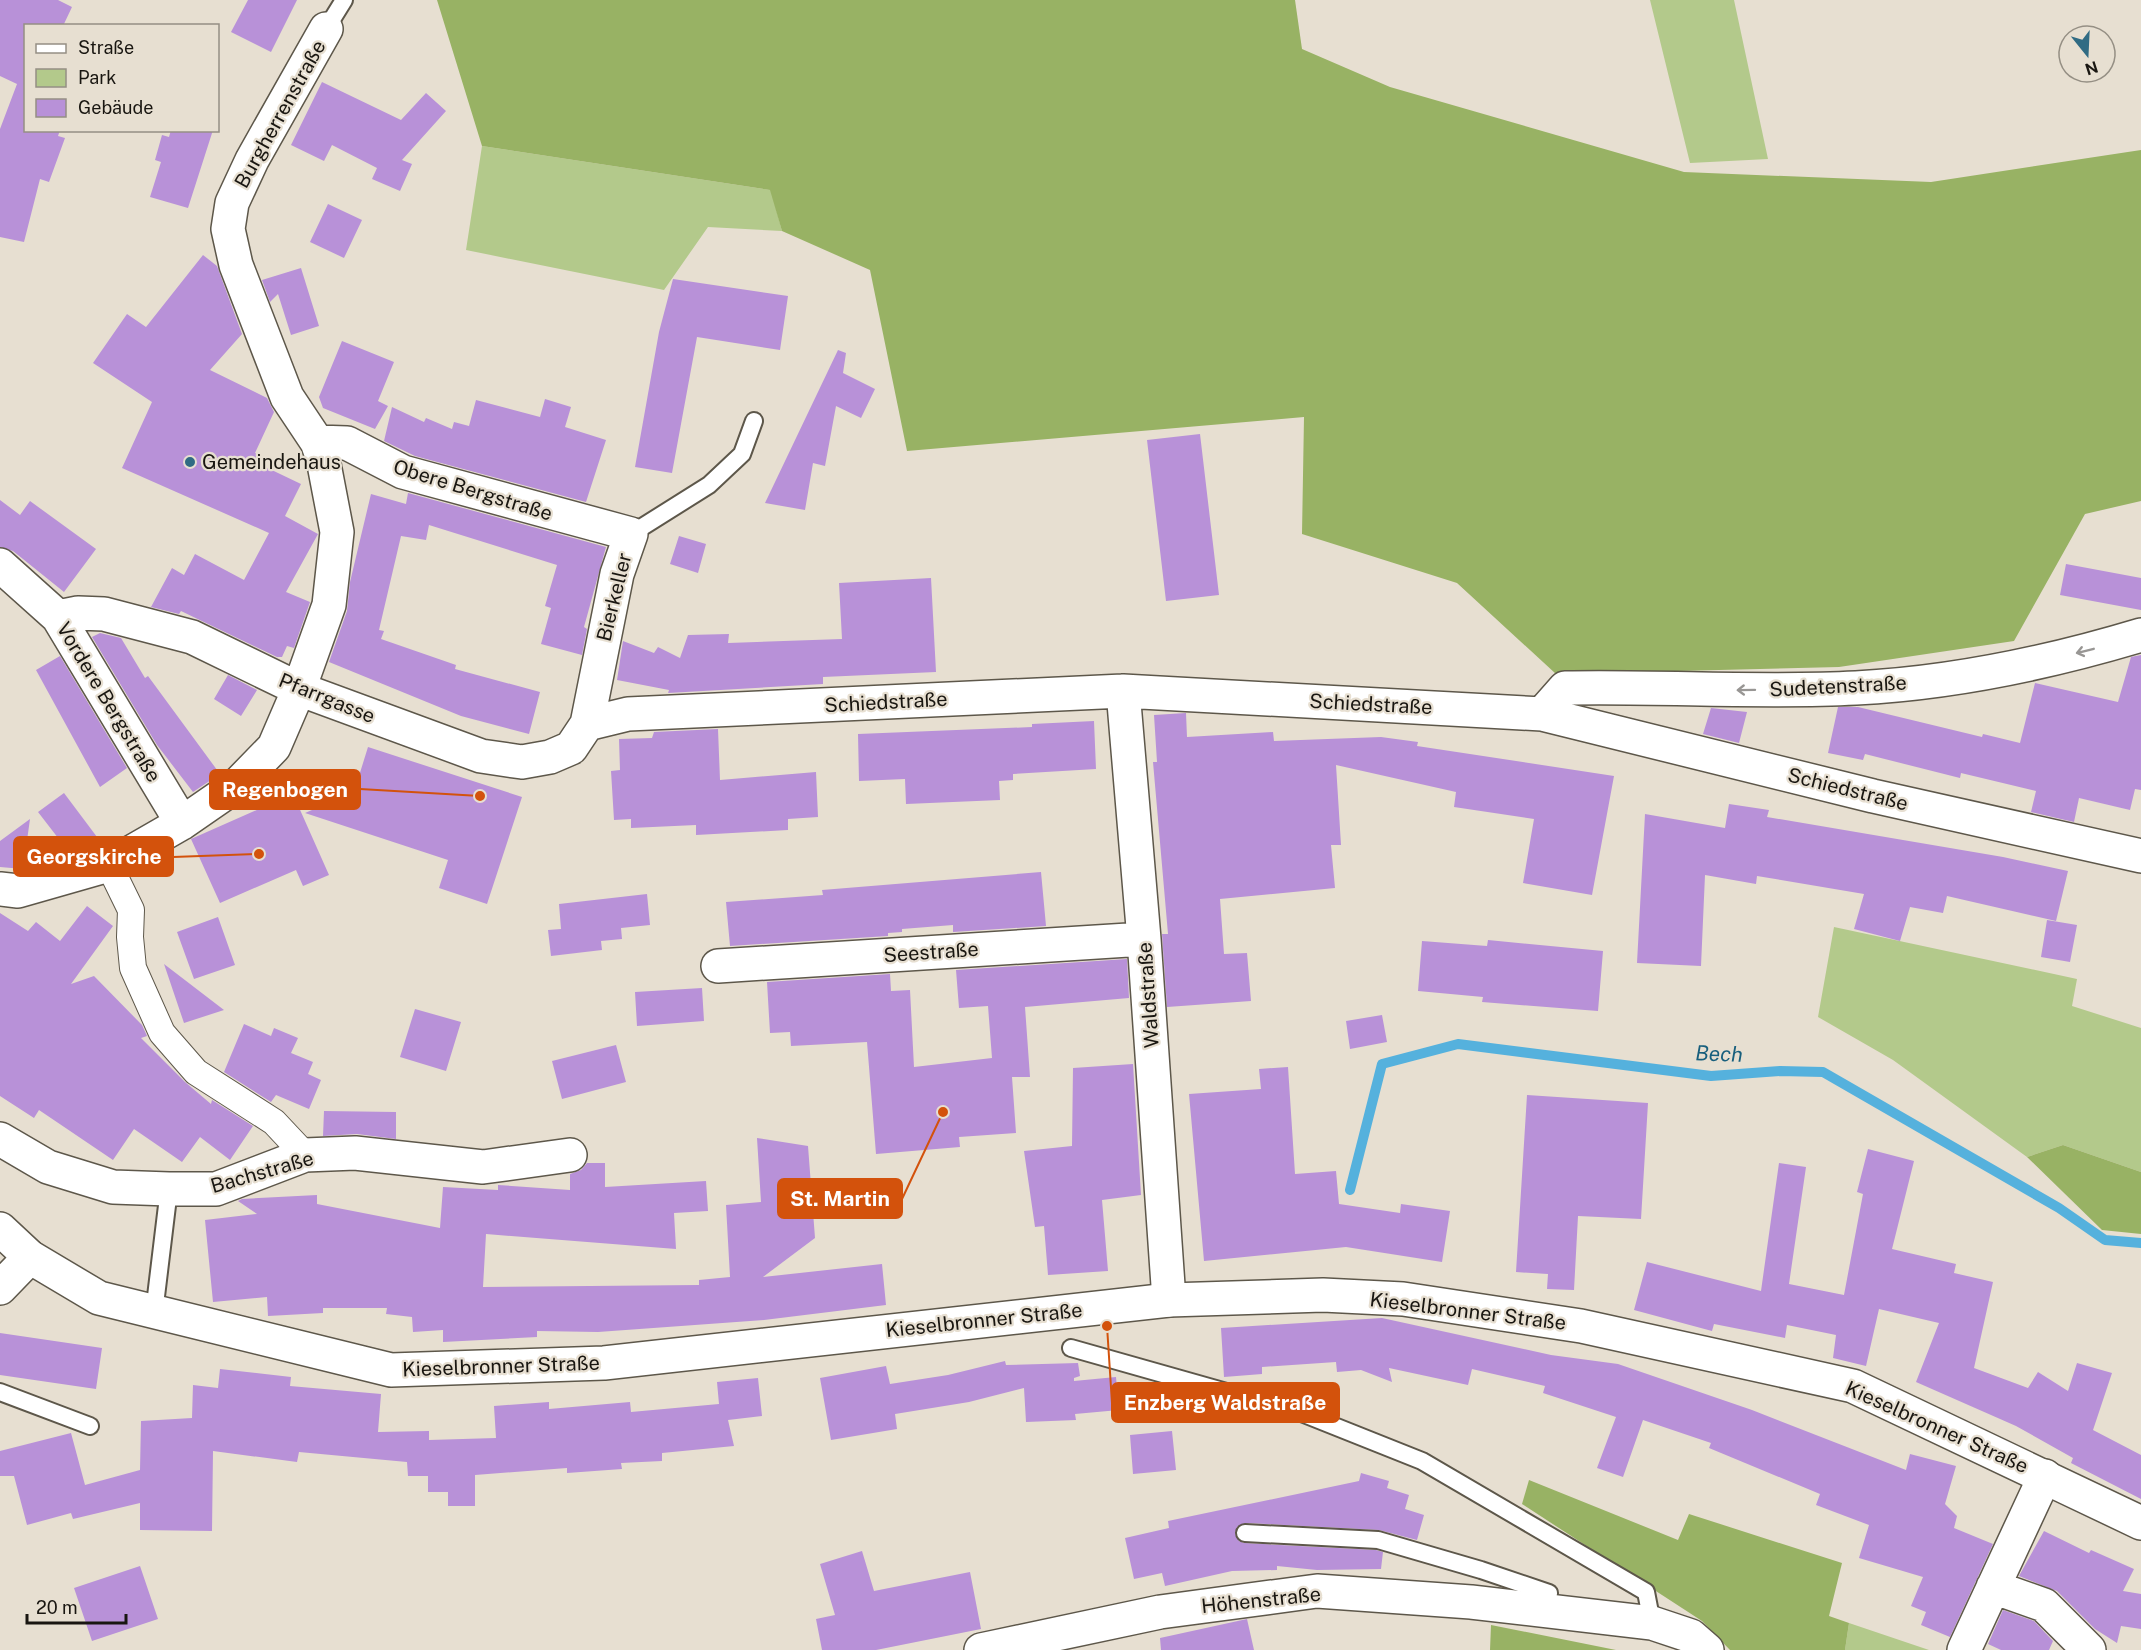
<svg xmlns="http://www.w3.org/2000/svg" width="2141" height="1650" viewBox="0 0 2141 1650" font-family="'Public Sans',sans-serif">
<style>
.green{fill:#b3c98b}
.forest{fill:#98b264}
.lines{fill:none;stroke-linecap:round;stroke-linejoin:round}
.stream{stroke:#55b1dd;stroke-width:10}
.building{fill:#b891d8}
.service-casing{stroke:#5d574a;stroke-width:20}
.pedestrian-casing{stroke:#5d574a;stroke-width:28}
.minor-casing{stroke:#5d574a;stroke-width:36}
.secondary-casing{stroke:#5d574a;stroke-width:36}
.service{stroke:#fff;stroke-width:16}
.pedestrian{stroke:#fff;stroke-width:26}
.minor{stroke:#fff;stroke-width:33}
.secondary{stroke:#fff;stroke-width:33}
.oneway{stroke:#989694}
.poi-dot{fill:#306b83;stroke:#e7dfd1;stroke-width:2}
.labels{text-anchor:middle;stroke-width:4.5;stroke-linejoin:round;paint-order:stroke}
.street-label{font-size:20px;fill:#191611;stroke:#e7dfd1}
.poi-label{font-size:20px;fill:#191611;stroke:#e7dfd1;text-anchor:start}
.water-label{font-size:21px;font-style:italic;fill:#185f7d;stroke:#e7dfd1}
.leader{fill:none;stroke:#d3520c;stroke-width:2}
.callout-dot{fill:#d3520c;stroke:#e7dfd1;stroke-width:2}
.callout{fill:#d3520c;stroke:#d3520c;stroke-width:2}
.callout-label{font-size:21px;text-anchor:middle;font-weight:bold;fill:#fff}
</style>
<rect width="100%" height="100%" fill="#e7dfd1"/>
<path class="green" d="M1650 0H1734L1768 159 1690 163Z
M482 146 771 190 782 231 708 227 664 290 466 250Z
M1834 927 2077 979 2072 1006 2141 1028V1172L2063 1145 2027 1157 1893 1060 1818 1017Z
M1849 1623 1929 1650H1845Z"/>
<path class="forest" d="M437 0H1295L1302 49 1390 87 1684 172 1931 182 2141 150V501L2085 514 2014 641 1839 667 1556 674 1457 583 1302 534 1304 417 907 451 870 270 782 231 770 190 482 146Z
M2063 1145 2141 1172V1234L2102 1230 2027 1157Z
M1529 1480 1678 1540 1689 1514 1842 1563 1829 1616 1849 1623 1845 1650H1730L1702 1621 1522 1504Z
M1491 1625 1616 1650H1490Z"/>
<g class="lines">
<path class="stream" d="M1350 1190 1382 1064 1458 1044 1711 1076 1780 1071 1823 1072 2059 1208 2105 1240 2141 1243"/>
</g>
<path class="building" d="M0 0H58L72 7 63 26H26V130H60L58 136 65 138 49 182 40 179 24 242 0 237V129L17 84 0 76Z
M248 0H297L271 52 231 32Z
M322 82 401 120 426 93 446 111 402 160 412 164 400 191 372 179 377 168 332 145 324 161 291 145Z
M171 130H213L188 208 150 197 161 162 155 160 162 135 169 137Z
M328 204 362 220 344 258 310 242Z
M203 255 217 266 242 334 210 370 267 398 274 412 255 453 258 454 255 462 301 484 285 516 318 534 286 592 310 602 294 648 287 646 282 657H277L181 611 179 614 151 607 172 568 184 575 195 554 244 580 269 533 122 468 152 402 93 363 127 314 146 327Z
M301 268 319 326 291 335 278 294 270 302 262 280Z
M673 279 788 296 780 350 697 337 672 473 635 467 659 332Z
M342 341 394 362 378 401 388 406 375 429 323 408 319 397Z
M838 350 846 353 843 373 875 389 861 418 836 406 825 466 813 463 805 510 765 503Z
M545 399 571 407 565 427 606 440 586 502 415 456 384 441 392 407 424 422 426 418 452 429 454 422 469 426 476 400 540 417Z
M1200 434 1219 595 1166 601 1147 440Z
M408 493 606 547 584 627 587 629 582 655 541 644 551 608 545 606 557 565 429 525 426 540 401 536 379 630 384 631 381 639 456 665 455 669 540 692 529 734 461 716 329 662 347 611 350 582 371 494 406 504Z
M0 500 20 515 30 501 96 549 64 592 13 551 0 547Z
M679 536 706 544 698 573 670 564Z
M2066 564 2141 578V610L2060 595Z
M931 578 936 672 823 677V684L668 693 669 690 617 680 623 641 654 653 658 647 680 658 688 635 729 634 728 643 842 639 839 583Z
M100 633 121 638 145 678 148 676 220 774 193 792 157 745 92 637Z
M2141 655V790L2135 789 2130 810 2079 798 2074 822 2031 812 2036 791 1961 773 1960 778 1865 754 1863 760 1828 753 1838 707H1858L1982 737 1983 734 2020 743 2035 683 2118 702 2131 657Z
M60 656 127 768 100 787 36 670Z
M228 675 257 690 241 716 214 699Z
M1711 708 1747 712 1739 743 1703 734Z
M1186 713 1187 737 1273 732 1274 741 1381 737 1418 742 1417 746 1614 776 1592 895 1523 883 1534 819 1454 807 1456 792 1336 765 1341 845H1331L1335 888 1220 899 1224 954 1247 953 1251 1001 1167 1007 1162 934H1168L1153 762H1157L1154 715Z
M1094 721 1096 769 1013 774V780L999 781 1000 800 906 804 905 779 859 781 858 734 1032 727V724Z
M718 729 720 780 816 772 818 817 788 819V830L696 835V825L631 828V819L614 820 611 771 620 770 619 739 652 738 654 732Z
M368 747 522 797 487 904 439 888 448 860 305 813 354 792Z
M64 793 103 845 99 848 72 856 38 812Z
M293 794 329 875 303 886 296 870 220 903 191 839Z
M1729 804 1769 810 1767 817 2003 857 2068 871 2056 921 1947 896 1943 913 1910 907 1900 941 1854 929 1864 894 1757 876 1756 884 1705 875 1701 966 1637 963 1645 814 1725 828Z
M30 819 23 869 0 867V841Z
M1041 872 1046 926 953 932V925L902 929V932L888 933V936L730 946 726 902 823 895 822 890Z
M647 894 650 925 621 928 622 939 601 941 602 950 551 956 548 930 561 929 559 904Z
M87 906 113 926 71 984 94 976 142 1025 147 1036 141 1038 185 1082 211 1104 212 1100 253 1126 230 1160 200 1137 182 1162 134 1129 113 1160 39 1110 34 1118 0 1096V913L28 931 36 922 60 941Z
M218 917 235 965 194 979 177 932Z
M2047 920 2077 925 2070 962 2041 957Z
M1488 940 1603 951 1598 1011 1482 1002 1483 997 1418 991 1422 941 1487 946Z
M1127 959 1129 998 1025 1007 1030 1077H1012L1016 1133 959 1137 960 1147 876 1154 867 1042 791 1046 790 1032 770 1033 767 982 890 974 891 991 910 990 914 1067 992 1058 988 1006 959 1008 956 970Z
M164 964 224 1010 184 1023Z
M702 988 704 1021 637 1026 635 992Z
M415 1009 461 1022 446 1071 400 1057Z
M1382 1015 1387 1042 1350 1049 1346 1021Z
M244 1024 271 1036 274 1028 298 1038 291 1053 313 1062 308 1074 321 1080 309 1109 276 1095 271 1102 224 1072Z
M616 1045 626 1082 562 1099 552 1061Z
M1133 1064 1141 1195 1102 1200 1108 1271 1048 1275 1044 1226 1035 1227 1024 1151 1072 1146 1073 1068Z
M1288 1067 1295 1174 1336 1171 1339 1204 1400 1213 1401 1204 1450 1211 1442 1262 1346 1247 1204 1261 1189 1094 1261 1089 1259 1069Z
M1527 1095 1648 1103 1641 1219 1578 1216 1574 1290 1547 1289 1548 1274 1516 1272Z
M324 1111 396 1112V1139L357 1134 323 1136Z
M757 1138 808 1146 815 1238 763 1277 882 1264 886 1305 764 1320 598 1332 537 1331V1337L443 1342V1330L413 1332 412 1317 386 1314 387 1308H323V1313L268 1316 267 1297 213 1302 205 1220 257 1214 238 1201 242 1199 317 1195V1204L440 1228 443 1187 498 1190V1185L570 1190V1174L581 1170 587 1163H605V1187L706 1181 708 1211 674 1213 676 1249 486 1234 483 1287 699 1285V1280L730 1277 726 1205 761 1202Z
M1868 1149 1914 1161 1892 1249 1956 1264 1954 1273 1993 1282 1974 1368 2028 1388 2038 1372 2068 1391 2077 1363 2112 1373 2093 1430 2141 1455V1499L2071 1463 2073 1458 2016 1426 1916 1382 1939 1323 1879 1309 1866 1366 1833 1358 1836 1335 1787 1325 1785 1338 1714 1324 1712 1331 1634 1310 1647 1262 1761 1291 1779 1163 1806 1167 1789 1284 1844 1295 1863 1194 1857 1192Z
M1382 1318 1551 1355 1618 1364 1752 1410 1906 1470 1910 1454 1956 1466 1945 1504 1957 1516 1954 1528 1993 1544 1950 1637 1921 1625 1926 1612 1911 1606 1923 1577 1859 1558 1869 1525 1816 1505 1820 1494 1709 1448 1711 1443 1643 1420 1623 1477 1597 1468 1616 1417 1543 1393 1545 1386 1472 1369 1468 1385 1389 1368 1392 1382 1361 1370 1337 1372 1336 1362 1262 1367V1374L1224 1377 1221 1328Z
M0 1333 102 1348 96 1389 0 1375Z
M1005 1361 1006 1365 1078 1363 1080 1376 1074 1378V1381L1116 1377 1119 1410 1075 1414 1076 1420 1026 1422 1024 1388 969 1402 895 1414 897 1429 831 1440 820 1378 886 1366 890 1384 948 1375Z
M220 1369 291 1377 290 1386 381 1394 378 1432 429 1431V1440L496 1438 494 1406 549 1402V1409L630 1402 631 1412 719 1404 717 1382 758 1378 762 1416 728 1420 734 1446 662 1453V1461L621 1463 622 1469 567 1473V1468L475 1475V1506H448V1492H428V1476H408L407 1462 299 1452 297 1462 213 1451 212 1531 140 1530V1503L73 1519 71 1513 27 1525 14 1476H0V1451L71 1433 85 1485 140 1470 141 1421 192 1418 193 1385 218 1388Z
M1172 1431 1176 1470 1133 1474 1130 1435Z
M1361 1473 1389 1481 1387 1488 1409 1495 1405 1509 1424 1515 1417 1540 1379 1530 1246 1523 1237 1527 1235 1533 1239 1541 1244 1543 1376 1550 1383 1552 1381 1569 1317 1570 1277 1566V1570L1232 1571 1165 1586 1162 1573 1134 1579 1125 1538 1169 1528 1168 1521 1359 1481Z
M2044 1531 2089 1553 2091 1550 2134 1569 2123 1591 2141 1594V1629L2121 1626 2117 1643 2095 1629 2057 1591 2019 1576Z
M862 1551 874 1591 970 1572 981 1629 876 1650H822L816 1619 835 1615 820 1564Z
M140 1566 158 1619 92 1641 74 1588Z
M2003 1610 2034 1621 2053 1641 2049 1650H2001L1988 1644Z
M1247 1619 1254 1650H1161L1160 1638Z"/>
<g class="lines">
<g class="service-casing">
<path id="service" d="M326 29 344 0
M631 534 709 485 742 454 754 421
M154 1313 169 1189
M1071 1348 1304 1414 1422 1461 1646 1592 1652 1623
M0 1392 90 1426
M1245 1533 1378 1540 1481 1570 1549 1593 1545 1611"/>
</g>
<g class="pedestrian-casing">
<path id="pedestrian" d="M109 865 131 910 130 937 133 968 162 1033 196 1072 274 1122 305 1155"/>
</g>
<g class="minor-casing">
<path id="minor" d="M0 565 58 617 182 823
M58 617 78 613 104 614 192 637 299 689 481 756 522 762 550 757 571 748 587 724 617 574 631 534 403 472 347 443 317 442
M1123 691 1144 939 1169 1300
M1542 714 1565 688C1662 686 1759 693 1856 688 1953 683 2048 663 2141 635
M587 724 628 714 1123 691 1542 714 1873 796 2141 856
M0 889 18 891 109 865 182 823 237 785 274 747 299 689 329 605 337 532 323 459 317 442 287 397 236 265 228 229 232 203 252 160 326 29
M718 966 1144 939
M0 1139 48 1167 113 1187 169 1189H216L305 1155 355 1153 483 1167 570 1155
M0 1288 30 1257
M1993 1587 2044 1605 2089 1650
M981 1650 1160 1612 1317 1591 1471 1602 1652 1623 1691 1636 1707 1650
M1964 1650 2045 1476"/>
</g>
<g class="secondary-casing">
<path id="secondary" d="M0 1229 30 1257 99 1298 391 1370 604 1363 1169 1300 1323 1295 1403 1299 1581 1326 1853 1386 2141 1523"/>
</g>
<use href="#service" class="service"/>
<use href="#pedestrian" class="pedestrian"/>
<use href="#minor" class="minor"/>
<use href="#secondary" class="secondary"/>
</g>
<defs><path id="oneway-shaft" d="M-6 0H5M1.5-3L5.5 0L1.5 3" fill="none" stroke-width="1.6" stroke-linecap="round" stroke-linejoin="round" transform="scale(1.5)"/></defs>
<g class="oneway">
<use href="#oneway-shaft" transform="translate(2085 651) rotate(166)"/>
<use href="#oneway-shaft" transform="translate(1746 690) rotate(179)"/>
</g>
<circle class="poi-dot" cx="190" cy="462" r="6"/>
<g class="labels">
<g class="street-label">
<text transform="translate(280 114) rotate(-61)" y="7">Burgherrenstraße</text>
<text transform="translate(473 490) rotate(17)" y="7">Obere Bergstraße</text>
<text transform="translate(614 597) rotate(-76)" y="7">Bierkeller</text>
<text transform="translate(1838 686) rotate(-3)" y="7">Sudetenstraße</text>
<text transform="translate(327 698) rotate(22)" y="7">Pfarrgasse</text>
<text transform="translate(109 702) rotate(59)" y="7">Vordere Bergstraße</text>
<text transform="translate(886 702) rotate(-3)" y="7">Schiedstraße</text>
<text transform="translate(1371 704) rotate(3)" y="7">Schiedstraße</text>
<text transform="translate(1848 789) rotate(14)" y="7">Schiedstraße</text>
<text transform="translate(931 952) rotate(-4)" y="7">Seestraße</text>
<text transform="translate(1148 995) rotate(-94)" y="7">Waldstraße</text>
<text transform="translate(262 1172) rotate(-16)" y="7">Bachstraße</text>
<text transform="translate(1468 1311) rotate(7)" y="7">Kieselbronner Straße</text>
<text transform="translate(984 1320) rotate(-6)" y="7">Kieselbronner Straße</text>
<text transform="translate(501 1366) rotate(-2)" y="7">Kieselbronner Straße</text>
<text transform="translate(1937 1427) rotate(24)" y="7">Kieselbronner Straße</text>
<text transform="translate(1261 1600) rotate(-6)" y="7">Höhenstraße</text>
</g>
<g class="poi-label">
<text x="202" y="469">Gemeindehaus</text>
</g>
<g class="water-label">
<text transform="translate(1719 1054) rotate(2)" y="7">Bech</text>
</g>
</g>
<path class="leader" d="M480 796L360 789M259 854L173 857M943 1112L902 1199M1107 1326L1112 1403"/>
<g class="callout-dot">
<circle cx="480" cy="796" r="6"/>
<circle cx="259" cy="854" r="6"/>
<circle cx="943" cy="1112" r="6"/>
<circle cx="1107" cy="1326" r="6"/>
</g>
<g class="callout">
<rect x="210" y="770" width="150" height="39" rx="6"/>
<rect x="14" y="837" width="159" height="39" rx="6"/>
<rect x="778" y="1179" width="124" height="39" rx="6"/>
<rect x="1112" y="1383" width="227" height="39" rx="6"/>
</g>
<g class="callout-label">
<text x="285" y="797">Regenbogen</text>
<text x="94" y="864">Georgskirche</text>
<text x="840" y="1206">St. Martin</text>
<text x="1225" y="1410">Enzberg Waldstraße</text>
</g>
<rect x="24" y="24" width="195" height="108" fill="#e7dfd1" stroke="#958f84" stroke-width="1.5"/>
<rect x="36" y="44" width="30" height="9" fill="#ffffff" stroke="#958f84" stroke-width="1.5"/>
<text x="78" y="54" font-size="18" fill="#191611">Straße</text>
<rect x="36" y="69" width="30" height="18" fill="#b3c98b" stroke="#958f84" stroke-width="1.5"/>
<text x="78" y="84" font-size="18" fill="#191611">Park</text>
<rect x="36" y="99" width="30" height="18" fill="#b891d8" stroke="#958f84" stroke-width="1.5"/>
<text x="78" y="114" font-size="18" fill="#191611">Gebäude</text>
<g transform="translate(2087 54) rotate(162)"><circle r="28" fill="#e7dfd1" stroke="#958f84" stroke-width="1.5"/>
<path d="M0-4.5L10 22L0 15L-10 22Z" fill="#306b83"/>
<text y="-9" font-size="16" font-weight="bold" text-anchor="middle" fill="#191611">N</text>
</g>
<path d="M27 1614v9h99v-9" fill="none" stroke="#191611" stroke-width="3"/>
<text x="36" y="1614" font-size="18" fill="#191611" stroke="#e7dfd1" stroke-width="4.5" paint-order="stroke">20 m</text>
</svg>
